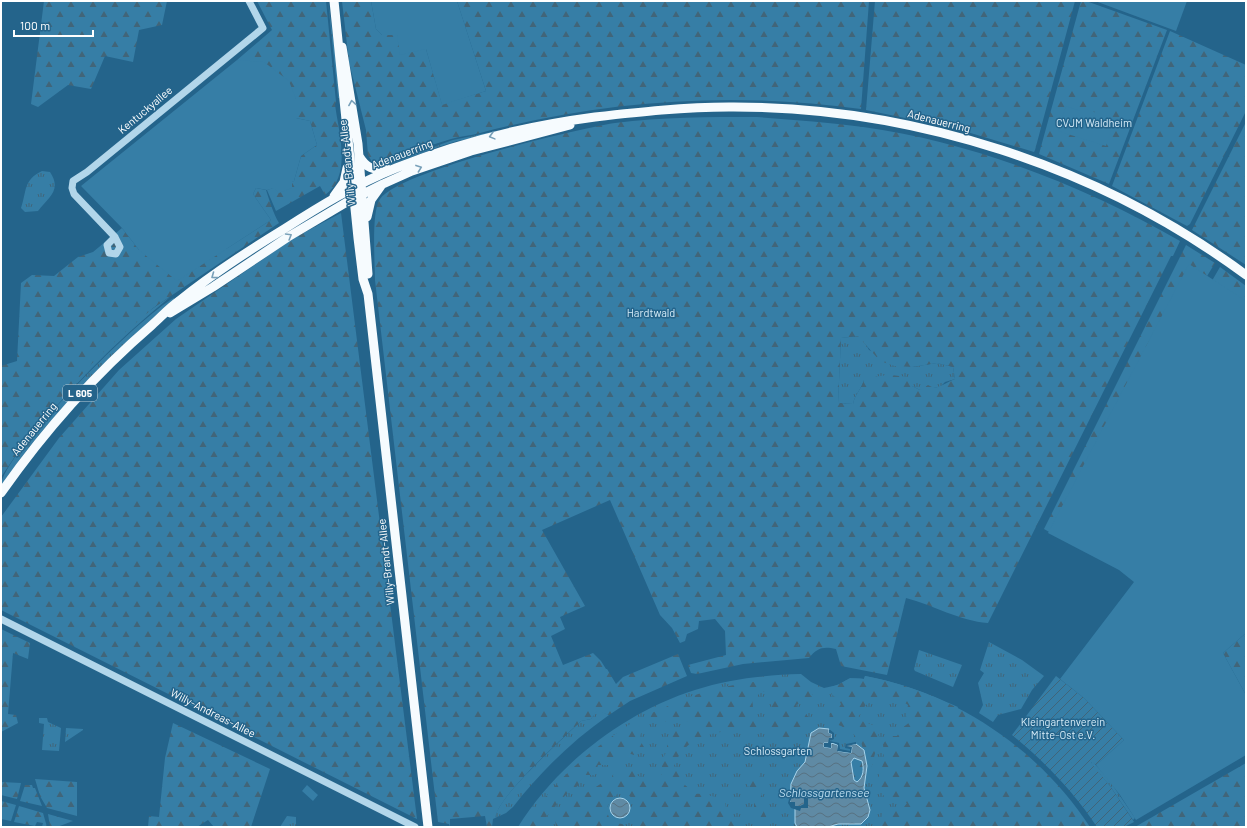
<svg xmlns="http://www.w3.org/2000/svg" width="1247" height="828" viewBox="0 0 1247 828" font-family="Barlow,sans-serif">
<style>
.grass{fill:url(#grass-tufts)}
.forest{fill:url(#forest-firs);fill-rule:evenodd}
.garden{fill:url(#garden-furrows)}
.pitch{fill:#367ea6}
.water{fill:url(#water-waves);stroke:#a6d3eb;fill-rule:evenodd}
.pier{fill:#24648b}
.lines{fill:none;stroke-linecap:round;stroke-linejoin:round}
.minor{stroke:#b2d6ea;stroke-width:7}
.major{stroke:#f6fbfe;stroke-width:9}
.oneway{stroke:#78a0b9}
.labels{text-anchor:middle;stroke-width:3;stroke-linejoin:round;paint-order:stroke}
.shield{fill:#24648b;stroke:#bdd0dc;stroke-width:1}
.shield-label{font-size:10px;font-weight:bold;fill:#fff}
.street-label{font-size:11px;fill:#fff;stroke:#24648b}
.park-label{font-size:11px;fill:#d6ecf8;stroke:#24648b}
.water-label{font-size:12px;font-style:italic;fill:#bedff1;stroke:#24648b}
</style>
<defs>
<pattern id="grass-tufts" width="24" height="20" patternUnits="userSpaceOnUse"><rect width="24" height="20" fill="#367ea6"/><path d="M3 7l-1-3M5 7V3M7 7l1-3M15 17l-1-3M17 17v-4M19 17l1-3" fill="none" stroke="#416579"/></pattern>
<pattern id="forest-firs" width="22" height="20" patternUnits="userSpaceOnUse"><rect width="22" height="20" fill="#367ea6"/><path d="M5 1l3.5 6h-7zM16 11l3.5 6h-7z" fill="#416579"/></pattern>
<pattern id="garden-furrows" width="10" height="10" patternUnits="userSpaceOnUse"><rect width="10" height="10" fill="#367ea6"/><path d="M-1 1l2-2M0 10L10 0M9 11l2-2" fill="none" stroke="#416579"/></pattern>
<pattern id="water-waves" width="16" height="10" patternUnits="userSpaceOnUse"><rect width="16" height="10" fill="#5f8aa4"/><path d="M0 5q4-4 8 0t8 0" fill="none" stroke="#577181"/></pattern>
</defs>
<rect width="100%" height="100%" fill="#24648b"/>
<path class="grass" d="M328 1 337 67 339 98H338Z
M501 130 474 138 457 141 438 147 384 167 383 165 453 140Z
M42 171 50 172C62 190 49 197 38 211L25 212 21 208C27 191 23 180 42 171Z
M170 297C114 343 65 393 20 449 55 397 116 330 170 297Z
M174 298V299C110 356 49 414 1 486 1 455 142 314 174 298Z
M858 336 863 339 869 350 912 367 937 363 953 367 955 379 945 382 940 387 920 390 912 386 864 380C861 390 855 394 853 404L838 403 841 338Z
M989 642 1022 660 1044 676 1032 690 1021 709 998 715 993 722 979 713 983 705 978 683 984 673 980 670Z
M919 650 962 665 953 687 915 671 914 669Z
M801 674 811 682 824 688 838 685 850 678 864 679 865 676C898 682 927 693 958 707L895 827H518C557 764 625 712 695 690 730 679 765 675 801 674Z
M597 710 609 715C572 741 541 771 513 807L506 813 495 818C497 797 564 738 581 721L591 719Z
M39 718H47L48 722 61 728 59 751 42 750 44 724 39 723Z
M66 728 83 729V730L65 742Z
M1092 761 1107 777 1135 818 1133 820 1110 786 1091 764Z
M287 816 296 817V827H280Z"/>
<path class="forest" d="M44 1H167L162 25 139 30 133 62 105 56 91 89 68 85 38 107 31 104Z
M257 1H326L336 102 335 104C338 131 353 175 325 195L320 186 276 211 267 190 294 181 301 156 317 145 310 121 296 118V99L237 60 272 30Z
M342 1H371L376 29 382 35H397L426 49 442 104 486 91 457 1H869L861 109C733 91 605 100 480 133 470 136 460 136 451 139 427 146 405 154 382 163L372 162 368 155 366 130 349 62Z
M875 1H1075L1035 150 1034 152 954 128 866 110Z
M1081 1H1086L1167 30 1109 184 1039 154Z
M1170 31 1246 65V111L1190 224 1187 226 1112 186Z
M757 117C792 120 828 122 863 127 972 142 1085 186 1180 241L1173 256H1171L988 623C960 621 933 605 906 598L887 675 841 666 836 649C823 646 817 648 809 658L743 664 697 674 691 673 688 665 726 655 725 631 715 619 699 621 698 629 687 634 685 641 680 643 672 628 660 615 610 500 542 530 585 606 560 617 565 629 551 636 563 665 593 653 601 661 606 669H607L616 684 623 677 678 654 687 676 630 701 609 715 597 711 591 719 581 721C563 738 498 796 495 818L493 819 492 827H487L485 816 450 819V827L449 824 438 822 375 280C375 262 371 212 380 199 399 171 576 129 615 123 662 117 710 117 757 117ZM858 336 880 361 895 366 912 367 937 363 953 367 955 379C947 382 941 387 934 388L928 385 920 390 912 386 906 377C890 374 879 375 864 380 861 390 855 394 853 404L838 403 841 338Z
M1246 122V265L1192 230Z
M256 188 266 190C270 202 273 213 279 223L153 308 130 328 97 358 39 421 1 477V366L17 361 21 283 32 275 54 276 78 257 93 252 122 228 139 250 226 249 271 220 253 194Z
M341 213 417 819 1 610V517L59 438 119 370 176 319 294 238Z
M1186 245 1215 263 1051 533 1044 529Z
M1220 267 1246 286V326L1202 298Z
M1 629 30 643 28 659 13 653 8 714 16 715 18 723 1 732Z
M1246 633V695L1223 653Z
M865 676C956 693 1039 749 1090 827H878L881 826 882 814 904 807 907 803 888 799 883 795V789L877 783 884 761 883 744 889 736H897L902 728 910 722 906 716 908 705C900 699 875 698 866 705 863 708 860 715 857 719L875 726 879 737 871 770 869 774 866 775V759L861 742 854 740V730L848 729 829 721 830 713 837 711 841 704 837 698 831 694V687C847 683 843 677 864 679Z
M798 678 813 692 812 696 796 705 799 713H805L810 719 805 730 794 739 777 736 762 727C728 733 689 727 674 766L685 785 696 794C706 793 714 798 724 799L727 813 736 827H640L635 814 633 799 627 794 620 792C607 801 604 808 611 822L622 824 628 827H556L555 818 571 803 605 781 613 783 612 775 626 768 633 771 644 781 659 780 663 772 661 762 667 751V740L675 731 693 728 694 722 678 720 668 723 663 720 652 719 649 714C667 707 685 698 704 692 735 683 766 680 798 678ZM770 688 775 689 777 693 776 698 772 701V707L778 709V712L769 721 754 717 752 698Z
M635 721 642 730 639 739 644 747 634 755 628 753 613 765H598L595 775H584C579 787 577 786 568 793 557 803 547 815 539 827H524C552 782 590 749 635 721Z
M173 723 270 769 251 827H214L208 820 197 827H148L149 816 159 817 165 758Z
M856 758 862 761C864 768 864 778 857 782L854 780 851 760Z
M1246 763V827H1135Z
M756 772 759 774 764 812 771 827H758L754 808V795L747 784 748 776Z
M35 779 77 782V816L47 808 40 796Z
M1 782 21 783 17 799 1 795Z
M25 785H32L33 788H35L42 806 20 801Z
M1 801 16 805 11 821 1 819Z
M19 806 43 813 47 827H42L43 823 37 822 35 826 14 822Z
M48 814 73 821 57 827H50Z"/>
<path class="garden" d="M1056 676 1084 698 1124 740 1096 765 1092 762 1091 763 1110 786 1134 822 1124 827H1097C1074 792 1045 762 1012 735Z"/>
<path class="pitch" d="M371 1H457L486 91 442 105 426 49 400 55 397 35H382L376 29Z
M1095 1H1187L1176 31Z
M237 60 264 62 289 81 296 99V118L310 121 317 145 301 156 294 181 292 182V188L279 193 274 188 267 190 256 188 253 194 271 220 177 281 139 250 122 228 81 186Z
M1066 106 1080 111 1082 108 1115 119 1106 146 1058 131Z
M1189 264 1246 301V633L1223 653 1246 695V755L1136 820 1120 795 1096 765 1124 740 1084 698 1060 679 1134 582 1119 570 1048 533Z
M307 785 318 795 313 801 302 791Z"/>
<path class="water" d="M819 728 829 729V733H832V738L828 743H824V747L831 748V743L838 745V751L851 753 852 747H847V745L856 744 864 750 867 766 864 788 870 810 868 817 861 824H838L828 827H797L795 823V809L790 802 791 784 797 771 805 762 811 733ZM854 758 862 761C864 768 864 777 857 782L854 780 851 762Z
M610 808a10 10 0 1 1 20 0a10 10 0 1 1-20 0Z"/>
<path class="pier" d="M829 729 834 733V739L830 741 839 743 840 749 850 751V749L845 748 846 744 856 742V744L847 746 852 747 851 753 837 751 838 745 834 743H831V748L824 747V743H828L829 738H832V734L829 733Z
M791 792H794L790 802H795V806H800L804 804V798H808V808H801L800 811 791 808 788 803Z"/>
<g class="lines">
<path class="minor" d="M115 237 120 247 116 254 109 253 107 245 115 237 74 194 72 188 73 181 87 172 263 28 249 1
M1 619 415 827"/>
<path class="major" d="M334 1 358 238 363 279 368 294 428 827
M342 47 358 144 368 274
M359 156C366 168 374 171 387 169
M334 196 344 182 347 168
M367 217 371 200 381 186
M170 313 213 287 288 237 347 202 383 184 412 171 471 151 570 125
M1 493C45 430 94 375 152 325 161 317 169 308 179 301 212 274 248 251 284 229 320 206 356 184 396 168 460 142 527 126 595 117 639 112 684 107 729 107 912 106 1099 166 1246 275"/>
</g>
<defs><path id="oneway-chevron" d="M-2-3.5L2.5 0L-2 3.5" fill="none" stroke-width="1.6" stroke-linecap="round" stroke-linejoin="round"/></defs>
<g class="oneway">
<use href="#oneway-chevron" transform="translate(352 103) rotate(-99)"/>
<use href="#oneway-chevron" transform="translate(492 136) rotate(165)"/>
<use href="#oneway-chevron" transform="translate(419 168) rotate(-20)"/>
<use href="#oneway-chevron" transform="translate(289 236) rotate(-31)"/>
<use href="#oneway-chevron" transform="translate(214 276) rotate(144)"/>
</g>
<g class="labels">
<rect class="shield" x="63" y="385" width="34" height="16" rx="3"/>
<g class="shield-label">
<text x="80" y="397">L 605</text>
</g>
<g class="street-label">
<text transform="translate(145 110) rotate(-40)" y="4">Kentuckyallee</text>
<text transform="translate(939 121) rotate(14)" y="4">Adenauerring</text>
<text transform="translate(402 154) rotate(-21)" y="4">Adenauerring</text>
<text transform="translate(347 163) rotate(-96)" y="4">Willy-Brandt-Allee</text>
<text transform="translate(34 429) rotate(-51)" y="4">Adenauerring</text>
<text transform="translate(386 562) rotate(-96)" y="4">Willy-Brandt-Allee</text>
<text transform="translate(213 713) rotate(27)" y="4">Willy-Andreas-Allee</text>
</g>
<g class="park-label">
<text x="1094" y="127">CVJM Waldheim</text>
<text x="651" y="317">Hardtwald</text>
<text x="1063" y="726">Kleingartenverein<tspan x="1063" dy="13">Mitte-Ost e.V.</tspan></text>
<text x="778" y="755">Schlossgarten</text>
</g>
<g class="water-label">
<text x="824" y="797">Schlossgartensee</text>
</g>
</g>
<rect width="1247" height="828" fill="none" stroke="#ffffff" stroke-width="4"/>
<path d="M14 30v6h79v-6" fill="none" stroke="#ffffff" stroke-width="2"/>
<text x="20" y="30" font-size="12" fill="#ffffff" stroke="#24648b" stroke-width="3" paint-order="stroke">100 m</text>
</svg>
